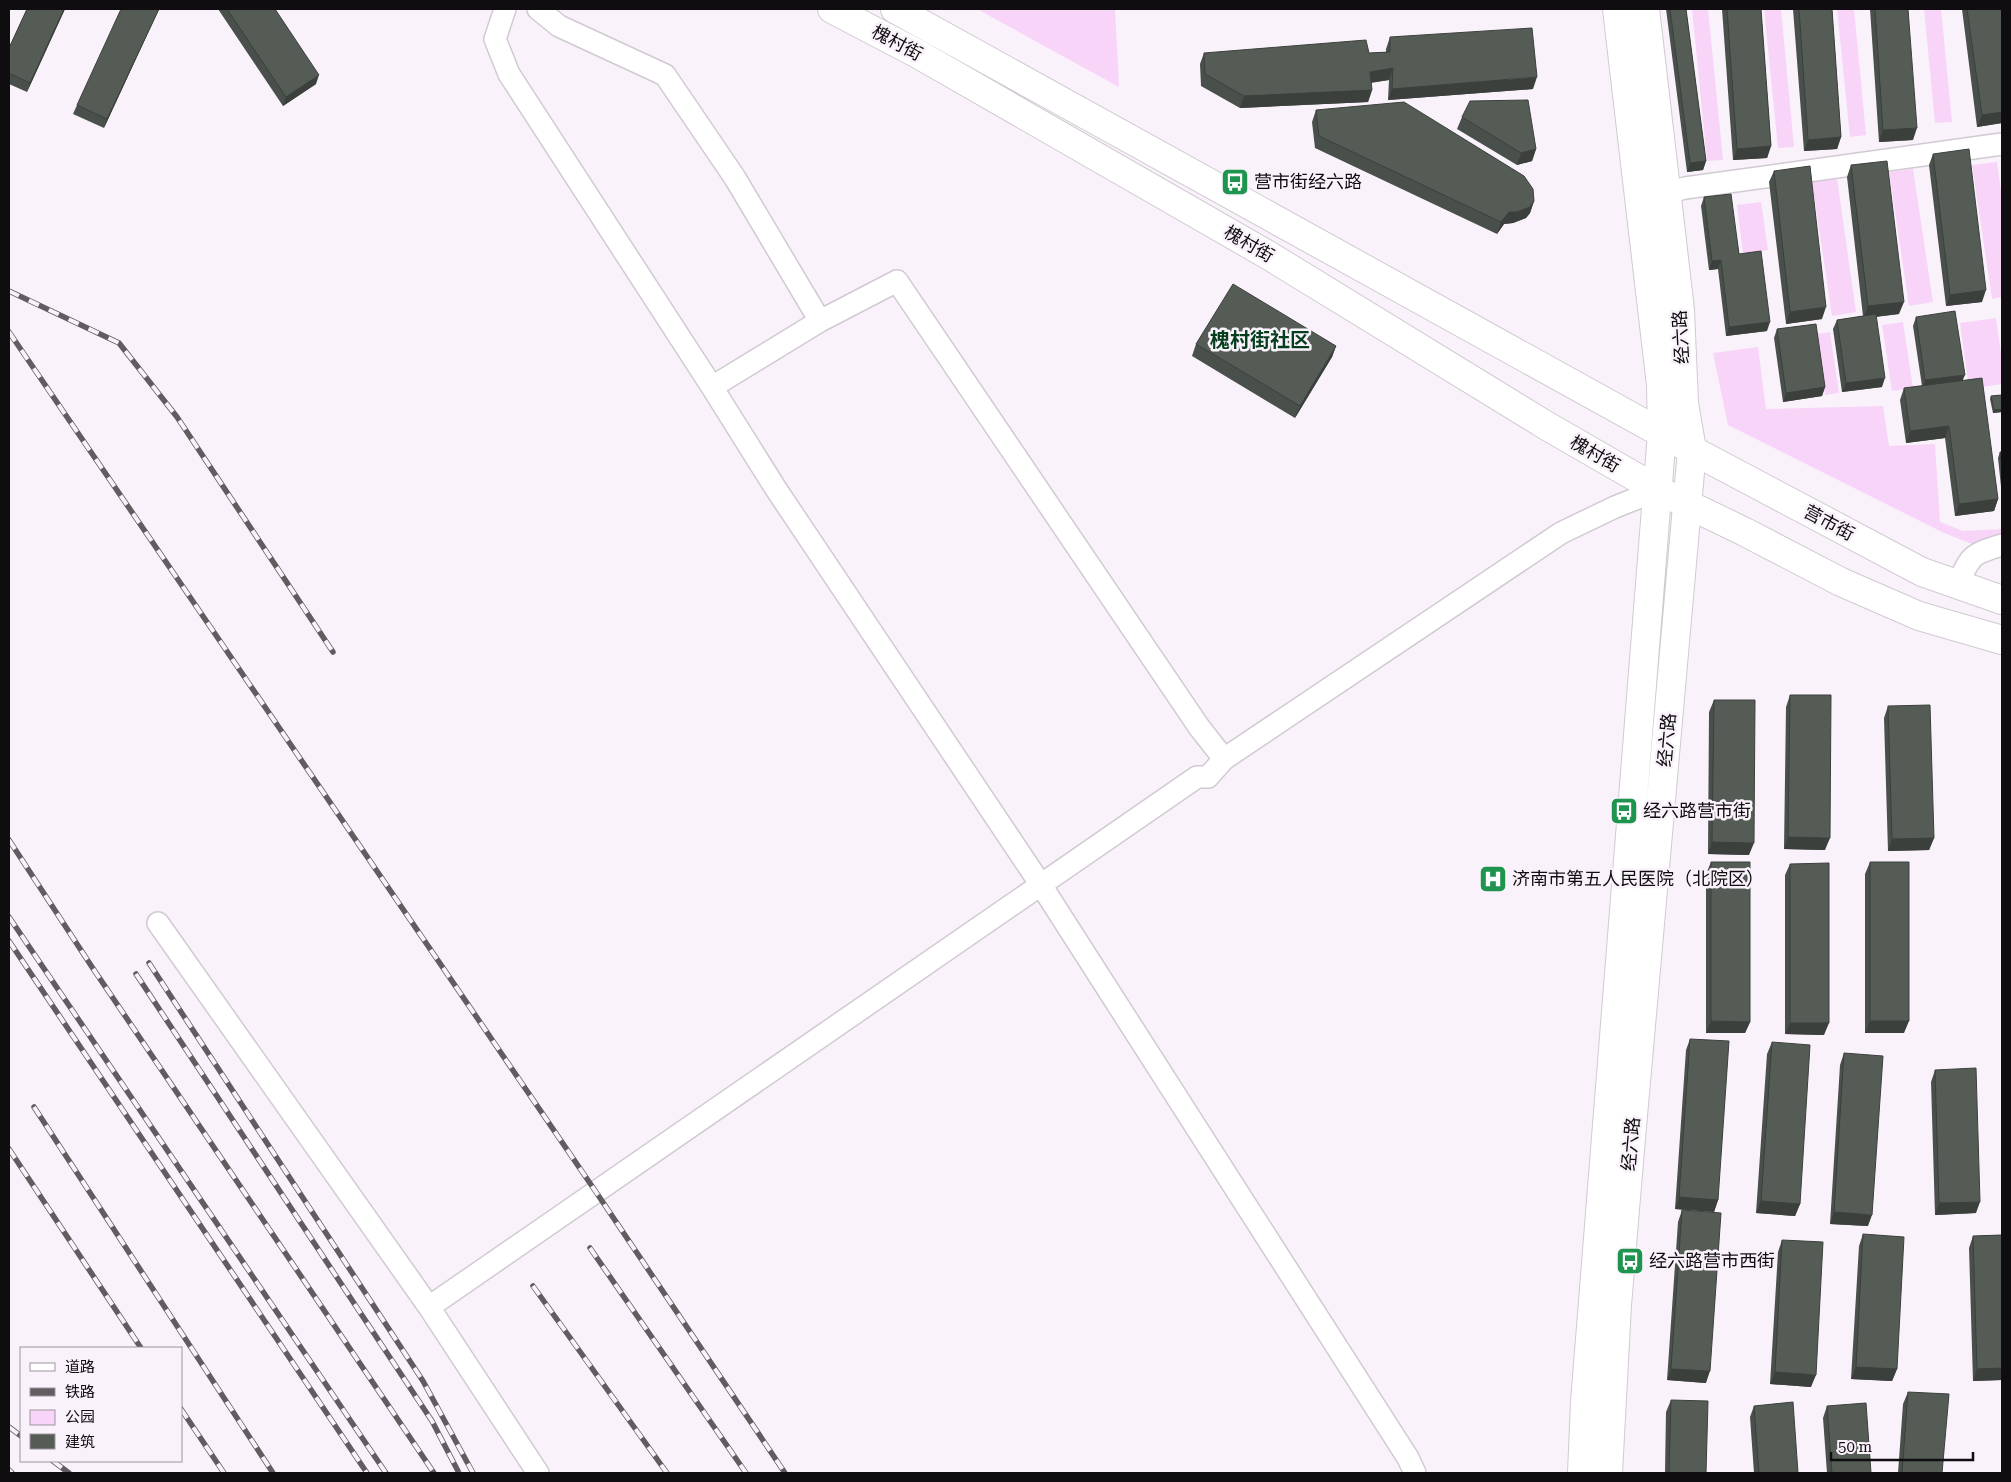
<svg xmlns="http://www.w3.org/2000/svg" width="2011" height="1482" viewBox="0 0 2011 1482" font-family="'Roboto Serif','Noto Sans SC',serif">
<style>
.green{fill:#f8d4f9}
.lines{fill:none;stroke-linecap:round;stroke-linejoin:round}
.minor-casing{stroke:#d1cad2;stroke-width:24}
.secondary-casing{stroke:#d1cad2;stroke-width:30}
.primary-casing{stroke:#d1cad2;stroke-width:30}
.minor{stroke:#fff;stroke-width:21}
.secondary{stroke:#fff;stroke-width:28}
.primary{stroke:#fff;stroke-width:28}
.rail-casing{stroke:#605c60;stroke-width:5.5}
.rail{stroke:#f9f2fa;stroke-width:4;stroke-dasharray:11;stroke-linecap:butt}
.wall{fill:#494f4a}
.shaded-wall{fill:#3c403c}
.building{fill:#555c56;stroke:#3c403c}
.labels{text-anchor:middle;stroke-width:5;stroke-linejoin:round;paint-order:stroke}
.street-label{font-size:18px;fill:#0f0d0f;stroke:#f9f2fa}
.poi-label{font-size:18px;fill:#0f0d0f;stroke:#f9f2fa;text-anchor:start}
.quarter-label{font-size:20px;font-weight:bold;fill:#053e1d;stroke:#f9f2fa}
</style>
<rect width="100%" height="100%" fill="#f9f2fa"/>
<path class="green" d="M977 9H1115L1119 87Z
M1692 9H1708L1723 160 1707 161Z
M1764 9H1781L1794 147 1778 148Z
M1837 9H1854L1866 135 1850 137Z
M1924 9H1941L1952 122 1935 123Z
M1997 162 2002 199V297L1992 299 1972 165Z
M1913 169 1933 302 1909 306 1889 172Z
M1837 178 1856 312 1832 316 1812 182Z
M1761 202 1768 250 1743 254 1737 205Z
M1996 318 2002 361V384L1969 389 1960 323Z
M1903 322 1913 388 1892 391 1882 325Z
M1830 332 1839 393 1825 395 1816 334Z
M1758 347 1766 409 1883 406 1889 446 1935 444 1940 522 1963 531 2002 529V556L1944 533 1728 425 1713 353Z"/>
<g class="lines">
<g class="minor-casing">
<path id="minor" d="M505 9 495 39 509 74 712 387 776 489 1041 885 1408 1458 1415 1473
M538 9 559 26 665 75 735 178 820 321 897 281 1199 727 1224 759
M1666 193 1685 188 2002 144
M712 387 820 321
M1957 585C1972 555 1969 555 2002 545
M158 923 429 1307 538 1473
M429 1307 1197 777H1208L1224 759 1561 533 1615 507 1658 490"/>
</g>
<g class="secondary-casing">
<path id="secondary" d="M1582 1473 1585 1402 1662 433 1661 385 1617 9
M1608 1473 1617 1305 1631 1138 1692 450 1684 403 1680 310 1645 9"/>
</g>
<g class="primary-casing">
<path id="primary" d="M832 9 918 54 1268 255 1547 426 1658 490 1745 532 1841 582 1919 616 2002 640
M895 9 1692 450 1922 572 2002 600"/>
</g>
<use href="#minor" class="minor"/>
<use href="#secondary" class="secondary"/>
<use href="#primary" class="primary"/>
<g class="rail-casing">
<path id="rail" d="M9 291 119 343 177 417 333 652
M9 332 596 1192 785 1473
M9 840 92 967 434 1473
M9 917 386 1473
M9 941 367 1473
M149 963 423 1381 473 1473
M136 974 432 1421 459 1473
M34 1107 273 1473
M9 1149 141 1348
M590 1248 746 1473
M533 1286 667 1473
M181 1409 224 1473
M9 1427 21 1436
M53 1461 69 1473
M9 1470 12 1473"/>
</g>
<use href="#rail" class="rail"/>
</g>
<path class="wall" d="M27 9H65L27 92 9 84V48Z
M159 9 104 128 73 114 77 105Z
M218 9H275L316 84 283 106Z
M1666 9H1686L1706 161 1703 170 1687 172Z
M1722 9H1761L1771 146 1767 158 1733 160Z
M1793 9H1832L1841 137 1837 149 1804 151Z
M1870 9H1908L1913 140 1879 142Z
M1962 9H2002V123L1977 127Z
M1390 37 1533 89 1388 100 1389 80 1371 83 1372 90 1368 102 1240 108 1201 86 1200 64 1204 53H1369L1386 52V49Z
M1316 110 1534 201 1530 213 1526 218 1513 223 1504 224 1497 234 1315 148 1312 122Z
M1462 117 1536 149 1532 161 1517 165 1457 129Z
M1933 154 1982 302 1946 306 1929 165Z
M1851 165 1899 314 1876 317 1882 387 1842 392 1833 329 1837 320 1863 316 1847 177Z
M1774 171 1822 319 1786 324 1769 182Z
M1704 197 1739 254 1767 331 1726 336 1718 269 1709 270 1701 206Z
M1916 317 1963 380 1998 499 1994 511 1955 516 1945 438 1906 443 1900 400 1904 388 1922 386 1913 326Z
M1777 329 1825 387 1822 396 1783 402 1774 338Z
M1196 344 1336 346 1332 357 1295 418 1192 356Z
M2002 395V412L1993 413 1990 399 1991 396Z
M2000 452H2002V496L1998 458Z
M1790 695 1825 850 1784 849 1786 707Z
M1714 700 1749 855 1708 854 1709 712Z
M1888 706 1934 838 1929 850 1888 851 1884 718Z
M1711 862 1750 1022 1745 1033H1706V874Z
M1870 862 1904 1033H1865V874Z
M1790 864 1824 1035 1785 1034V875Z
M1690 1039 1718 1200 1714 1212 1675 1209 1686 1050Z
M1772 1042 1800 1204 1795 1216 1756 1213 1767 1054Z
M1844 1053 1868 1226 1830 1224 1840 1065Z
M1935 1070 1976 1213 1935 1215 1931 1082Z
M1682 1210 1706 1383 1667 1380 1678 1222Z
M1863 1234 1897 1369 1892 1381 1851 1379 1859 1246Z
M2002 1235V1380L1973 1381 1969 1248 1973 1236Z
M1782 1240 1811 1387 1770 1384 1778 1252Z
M1908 1392 1942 1473H1898L1903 1404Z
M1671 1400 1706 1473H1665L1666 1412Z
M1754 1406 1798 1473H1754L1750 1417Z
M1827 1406 1871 1473H1827L1823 1418Z"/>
<path class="shaded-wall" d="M64 9H65L27 92 30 83Z
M159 9 104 128 107 119Z
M1393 68 1389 80 1366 83 1370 72Z
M319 75 316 84 283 106 286 97Z
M1537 77 1533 89 1388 100 1392 89Z
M1372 90 1368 102 1240 108 1244 96Z
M2002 112V123L1977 127 1982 115Z
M1917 128 1913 140 1879 142 1883 130Z
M1841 137 1837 149 1804 151 1808 140Z
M1771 146 1767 158 1733 160 1737 149Z
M1536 149 1532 161 1517 165 1521 153Z
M1706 161 1703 170 1687 172 1690 163Z
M1534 201 1530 213 1526 218 1513 223 1504 224 1497 234 1501 222 1509 212Z
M1721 260 1718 269 1709 270 1712 261Z
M1986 290 1982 302 1946 306 1950 295Z
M1904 302 1899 314 1863 318 1868 306Z
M1826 307 1822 319 1786 324 1790 312Z
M1770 322 1767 331 1726 336 1729 327Z
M1336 346 1332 357 1295 418 1300 406Z
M1965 375 1961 384 1922 389 1925 380Z
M1885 378 1882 387 1842 392 1846 383Z
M1825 387 1822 396 1783 402 1786 393Z
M2002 409V412L1993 413 1994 410Z
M1949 426 1945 438 1906 443 1910 431Z
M1998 499 1994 511 1955 516 1959 504Z
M1788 837 1830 838 1825 850 1784 849Z
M1934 838 1929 850 1888 851 1892 839Z
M1712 842 1754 843 1749 855 1708 854Z
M1711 1021 1750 1022 1745 1033H1706Z
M1870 1021H1909L1904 1033H1865Z
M1790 1023H1829L1824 1035 1785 1034Z
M1679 1197 1718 1200 1714 1212 1675 1209Z
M1761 1201 1800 1204 1795 1216 1756 1213Z
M1980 1202 1976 1213 1935 1215 1939 1203Z
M1834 1212 1872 1215 1868 1226 1830 1224Z
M1856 1367 1897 1369 1892 1381 1851 1379Z
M2002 1368V1380L1973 1381 1977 1369Z
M1671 1369 1710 1371 1706 1383 1667 1380Z
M1775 1372 1816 1375 1811 1387 1770 1384Z"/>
<path class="building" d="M27 9H64L30 83 9 73V48Z
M121 9H159L107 119 77 105Z
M227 9H275L319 75 286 97Z
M1670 9H1686L1706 161 1690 163Z
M1727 9H1761L1771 146 1737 149Z
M1799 9H1832L1841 137 1808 140Z
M1875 9H1908L1917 128 1883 130Z
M1967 9H2002V112L1982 115Z
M1532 28 1537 77 1392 89 1393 68 1370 72 1372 90 1244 96 1205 74 1204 53 1366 40 1369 53 1390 52V37Z
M1528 100 1536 149 1521 153 1462 117 1470 101Z
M1404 102 1524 176 1533 189 1534 201 1530 207 1517 212H1509L1501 222 1319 136 1316 110Z
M1969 149 1986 290 1950 295 1933 154Z
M1887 161 1904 302 1868 306 1851 165Z
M1810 166 1826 307 1790 312 1774 171Z
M1731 194 1739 254 1761 251 1770 322 1729 327 1721 260 1712 261 1704 197Z
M1233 284 1336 346 1300 406 1196 344Z
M1955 311 1965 375 1925 380 1916 317Z
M1876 314 1885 378 1846 383 1837 320Z
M1816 324 1825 387 1786 393 1777 329Z
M1982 378 1998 499 1959 504 1949 426 1910 431 1904 388Z
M2002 395V409L1994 410 1991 396Z
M2000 452H2002V470Z
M1790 695H1831L1830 838 1788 837Z
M1714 700H1755L1754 843 1712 842Z
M1930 705 1934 838 1892 839 1888 706Z
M1711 862H1750V1022L1711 1021Z
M1870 862H1909V1021H1870Z
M1829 863V1023H1790V864Z
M1690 1039 1729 1041 1718 1200 1679 1197Z
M1772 1042 1810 1045 1800 1204 1761 1201Z
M1844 1053 1883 1056 1872 1215 1834 1212Z
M1976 1068 1980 1202 1939 1203 1935 1070Z
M1682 1210 1721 1213 1710 1371 1671 1369Z
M1863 1234 1904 1237 1897 1369 1856 1367Z
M2002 1235V1368L1977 1369 1973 1236Z
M1782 1240 1823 1242 1816 1375 1775 1372Z
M1908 1392 1949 1394 1942 1473H1902Z
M1671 1400 1708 1401 1706 1473H1669Z
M1793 1402 1798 1473H1759L1754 1406Z
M1866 1403 1871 1473H1832L1827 1406Z"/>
<defs>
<g id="bus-square" transform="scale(1.4375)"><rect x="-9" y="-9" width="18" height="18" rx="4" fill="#1f944f" stroke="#f9f2fa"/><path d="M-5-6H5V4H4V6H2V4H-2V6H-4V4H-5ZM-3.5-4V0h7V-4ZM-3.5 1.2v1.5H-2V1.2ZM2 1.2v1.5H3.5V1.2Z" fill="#fff"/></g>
<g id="hospital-square" transform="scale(1.4375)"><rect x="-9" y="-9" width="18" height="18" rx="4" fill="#1f944f" stroke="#f9f2fa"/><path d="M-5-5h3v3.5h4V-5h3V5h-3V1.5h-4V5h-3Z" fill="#fff"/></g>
</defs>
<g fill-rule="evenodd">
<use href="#bus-square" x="1235" y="182"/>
<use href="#bus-square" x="1624" y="811"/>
<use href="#hospital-square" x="1493" y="879"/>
<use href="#bus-square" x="1630" y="1261"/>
</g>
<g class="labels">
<g class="street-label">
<text transform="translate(897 43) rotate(28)" y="6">槐村街</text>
<text transform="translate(1249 244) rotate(30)" y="6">槐村街</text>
<text transform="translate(1681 337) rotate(-93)" y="6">经六路</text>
<text transform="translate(1595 454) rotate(30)" y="6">槐村街</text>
<text transform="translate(1829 523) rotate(28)" y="6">营市街</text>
<text transform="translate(1667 740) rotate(-85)" y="6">经六路</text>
<text transform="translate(1631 1144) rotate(-85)" y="6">经六路</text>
</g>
<g class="poi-label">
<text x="1254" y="188">营市街经六路</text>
<text x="1643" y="817">经六路营市街</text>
<text x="1512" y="885">济南市第五人民医院（北院区）</text>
<text x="1649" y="1267">经六路营市西街</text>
</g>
<g class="quarter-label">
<text x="1260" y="347">槐村街社区</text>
</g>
</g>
<rect width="2011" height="1482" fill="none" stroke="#0f0d0f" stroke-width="20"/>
<rect x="20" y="1347" width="162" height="115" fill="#f9f2fa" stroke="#9b969c"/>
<rect x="30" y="1363" width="25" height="8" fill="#ffffff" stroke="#9b969c"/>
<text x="65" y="1372" font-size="15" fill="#0f0d0f">道路</text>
<rect x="30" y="1388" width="25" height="8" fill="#605c60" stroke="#9b969c"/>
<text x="65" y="1397" font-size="15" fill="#0f0d0f">铁路</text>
<rect x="30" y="1410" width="25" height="15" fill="#f8d4f9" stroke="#9b969c"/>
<text x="65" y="1422" font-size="15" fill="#0f0d0f">公园</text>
<rect x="30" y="1434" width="25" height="15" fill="#555c56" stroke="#9b969c"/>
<text x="65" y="1447" font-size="15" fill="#0f0d0f">建筑</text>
<path d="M1831 1452v8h142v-8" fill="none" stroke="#0f0d0f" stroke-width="2.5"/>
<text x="1838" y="1452" font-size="15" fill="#0f0d0f" stroke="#f9f2fa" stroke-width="4" paint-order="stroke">50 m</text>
</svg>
